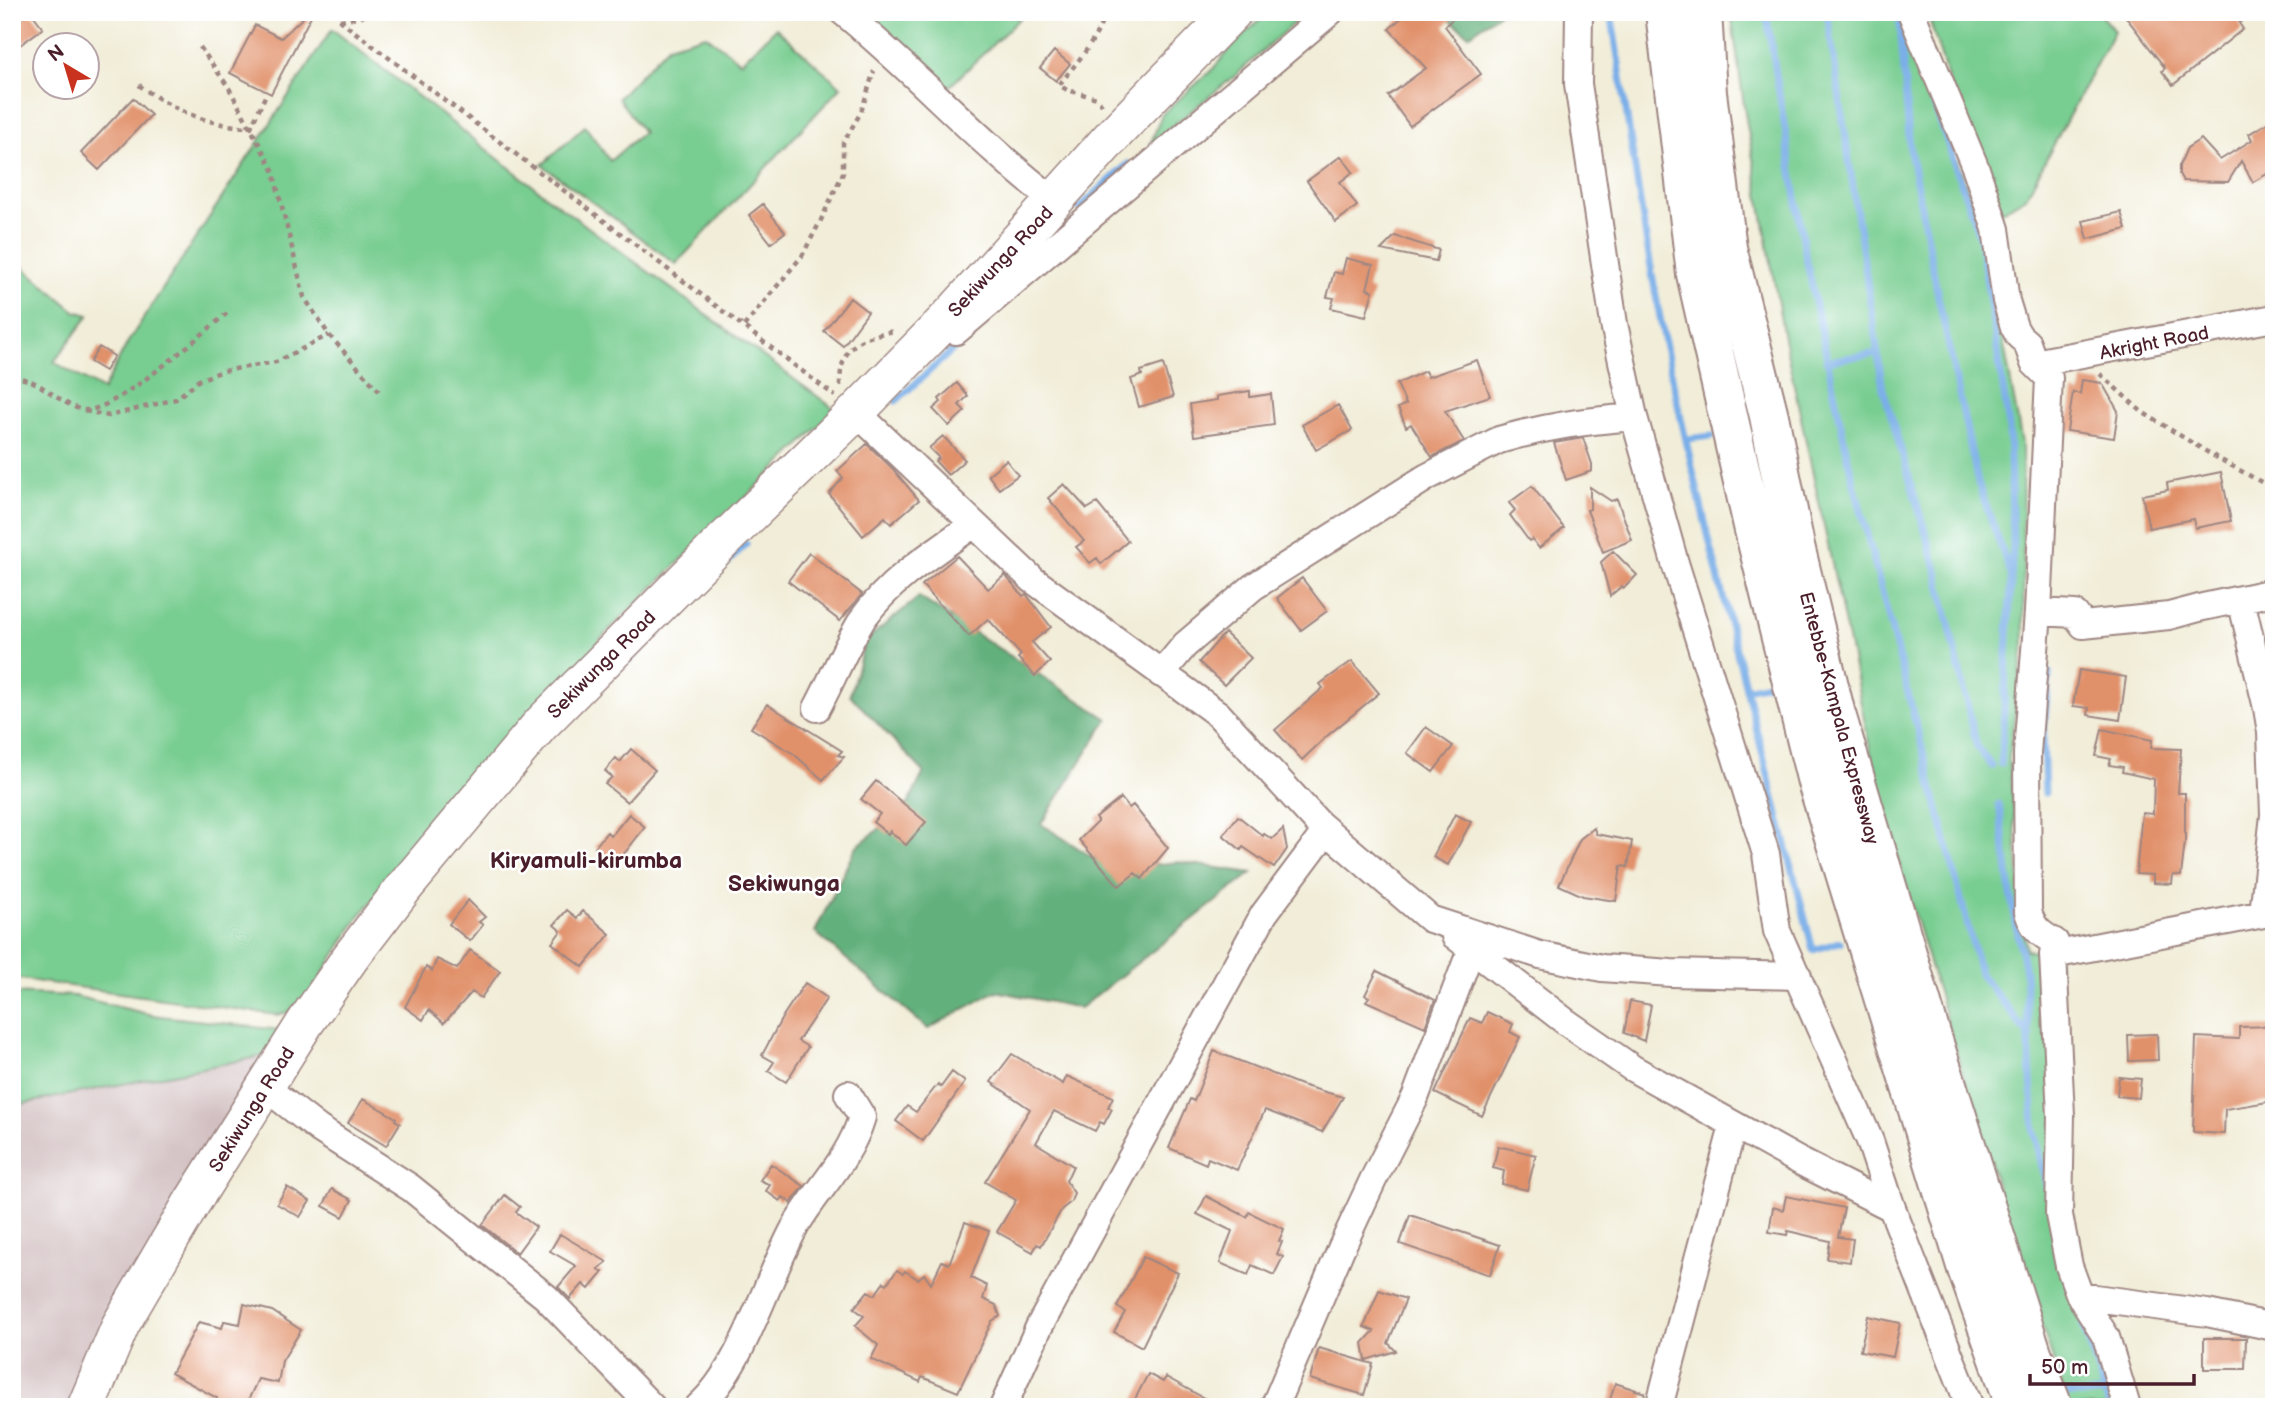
<svg xmlns="http://www.w3.org/2000/svg" width="2286" height="1419" viewBox="0 0 2286 1419" font-family="'Balsamiq Sans',sans-serif">
<style>
.industrial{fill:#d2bfc1}
.green{fill:#78cd91;stroke:#61765e;stroke-width:2}
.forest{fill:#62b07b;stroke:#566853;stroke-width:2}
.lines{fill:none;stroke-linecap:round;stroke-linejoin:round}
.stream{stroke:#7aafe8;stroke-width:7}
.building{fill:#e1916b}
.street-casing{stroke:#9e8682;stroke-width:30}
.secondary-casing{stroke:#9e8682;stroke-width:40}
.highway-casing{stroke:#9e8682;stroke-width:42}
.path{stroke:#9e8682;stroke-width:4.5;stroke-dasharray:5 5;stroke-linecap:butt}
.street{stroke:#fff;stroke-width:26}
.secondary{stroke:#fff;stroke-width:37}
.highway{stroke:#fff;stroke-width:38}
.labels{text-anchor:middle;stroke-width:5;stroke-linejoin:round;paint-order:stroke}
.street-label{font-size:19px;fill:#4a1f2b;stroke:#fff}
.quarter-label{font-size:23px;font-weight:bold;fill:#4a1f2b;stroke:#fff}
</style>
<rect width="100%" height="100%" fill="#fff"/>
<filter id="ink" filterUnits="userSpaceOnUse"><feTurbulence type="fractalNoise" baseFrequency=".0143" numOctaves="2"/><feDisplacementMap in="SourceGraphic" scale="14" xChannelSelector="R" yChannelSelector="G"/><feConvolveMatrix kernelMatrix="1 2 1 2 8 2 1 2 1" color-interpolation-filters="sRGB"/></filter>
<filter id="wash" filterUnits="userSpaceOnUse"><feTurbulence type="fractalNoise" baseFrequency=".00686" numOctaves="4" result="noise"/><feDisplacementMap in="SourceGraphic" scale="28" xChannelSelector="R" yChannelSelector="G"/><feGaussianBlur stdDeviation="1.57" result="paint"/><feColorMatrix in="noise" values="0 0 0 0 0 0 0 0 0 0 0 0 0 0 0 0 0 1.4 0 .05"/><feComposite in="paint" operator="in"/></filter>
<g filter="url(#wash)">
<rect width="100%" height="100%" fill="#f1edd8"/>
<path class="industrial" d="M273 1054 75 1407H12V1106Z"/>
<path class="green" d="M859 12H1026L944 92Z
M1269 12H1293L1297 20 1236 75 1151 143 1162 114 1211 71 1239 39Z
M1731 12H1905L1921 64 1983 230 2022 443 2024 645 2009 759 2026 950 2058 952 2064 1191 2083 1270 2090 1345 2118 1407H2069L2020 1261 1881 805 1852 658 1784 338 1745 113Z
M1927 12H2098L2114 31 2026 197 1992 217Z
M776 28 841 87 676 264 542 165 585 126 610 161 643 132 618 98 668 46 706 35 741 62Z
M332 29 551 200 836 410 605 634 360 915 311 992 289 1012 277 1015 12 978V258L75 311 89 315 54 362 103 390 128 342Z
M12 993 74 996 152 1015 289 1031 273 1054 12 1106Z"/>
<path class="forest" d="M1440 12H1501L1469 35Z
M919 597 1108 719 1041 824 1111 869 1178 862 1252 873 1080 1008 996 991 928 1029 815 932 856 847 906 808 924 772 850 695 865 641Z"/>
<g class="lines">
<path class="stream" d="M1611 12C1630 133 1646 254 1671 373 1713 567 1764 758 1813 950L1840 942
M1766 12 1805 253 1850 468 1959 891 1980 974 2030 1037
M1827 12 1883 389 1937 571 1977 747 1992 766
M1899 12 1910 150 1938 296 1978 483 2010 572
M1928 86 1980 239 2009 427 2013 545 2001 764
M1079 208 1128 164
M1826 361 1878 353
M896 401 966 338
M1687 439 1712 436
M630 660 746 544
M1746 689 1772 683
M2045 793 2043 738 2049 673
M1999 804 2012 902 2025 972 2034 1131 2048 1194
M2082 1321 2109 1407
M2065 1394H2105"/>
</g>
<g id="blocks">
<path class="building" d="M12 12H31L43 28 12 51Z
M309 12H313L271 94 230 73 255 25 281 38Z
M1408 12H1460L1445 26 1481 74 1410 126 1388 96 1426 68 1389 29Z
M2122 12H2252L2239 23 2243 29 2173 85 2162 71 2165 68Z
M1054 51 1070 64 1056 81 1040 68Z
M133 98 151 115 99 170 81 153Z
M2274 119V170L2253 182 2241 161 2228 182 2183 181 2179 174V166L2187 148 2201 139 2220 160 2252 140 2249 134Z
M1341 156 1353 172 1340 182 1357 206 1336 222 1307 181Z
M763 204 785 232 771 243 749 215Z
M2121 212 2126 229 2088 239 2083 221Z
M1395 236 1439 250 1436 261 1381 250Z
M1346 258 1373 265 1367 289 1373 291 1366 316 1331 308 1334 298 1327 297 1334 272 1342 274Z
M850 298 868 312 843 346 824 331Z
M99 347 114 356 105 371 90 362Z
M1477 360 1490 396 1445 411 1464 441 1432 457 1411 424 1406 427 1398 408 1406 404 1397 384 1425 371 1428 377Z
M1163 364 1173 397 1139 407 1131 379 1142 375 1141 371Z
M2082 380 2102 383 2118 411 2114 438 2067 431 2073 392 2080 394Z
M957 383 968 396 959 405 965 411 949 426 933 409 941 402 939 399Z
M1250 391V397L1271 394 1274 425 1194 436 1190 404 1217 400V396Z
M1338 405 1352 430 1316 450 1302 425Z
M943 436 965 460 948 475 935 461 939 458 929 448Z
M1583 438 1592 464V471L1566 480 1554 443Z
M867 444 893 469 919 500 891 524 885 517 863 536 829 494 843 478 837 471Z
M1006 460 1018 475 999 489 988 475Z
M2221 472 2231 521 2195 528 2193 519 2149 528 2142 495 2168 490 2167 483Z
M1064 484 1087 509 1097 503 1128 541 1101 564 1097 558 1090 563 1076 547 1084 541 1048 498Z
M1532 486 1564 528 1539 548 1532 539 1529 541 1510 515 1515 510 1509 503Z
M1590 487 1611 501 1617 499 1632 540 1603 552 1587 510 1590 509Z
M1613 551 1637 575 1624 588 1622 586 1610 596 1601 562Z
M809 553 862 594 840 621 788 581Z
M957 556 988 589 1005 575 1023 596 1026 594 1051 627 1032 642 1050 662 1035 676 1018 658 1021 655 988 619 969 636 922 585Z
M1302 578 1327 611 1301 630 1277 598Z
M1225 633 1251 658 1224 685 1199 662Z
M1352 661 1379 693 1327 736 1302 760 1275 730 1323 688 1320 684Z
M2079 670 2126 677 2120 720 2088 715 2089 708 2073 706Z
M767 704 842 751 838 755 844 757 823 780 794 754 751 728Z
M1426 727 1453 746 1433 772 1407 753Z
M2102 729 2152 740 2151 748 2181 749 2178 793H2185V841L2181 876 2173 875 2172 884 2153 883V875L2136 874 2142 813 2153 814 2154 779 2122 772 2123 767 2109 765 2111 759 2096 756Z
M631 749 655 770 627 802 605 784 612 777 605 771 616 758 620 762Z
M876 781 926 822 906 845 890 831 888 834 873 822 880 814 861 799Z
M1121 798 1129 808 1133 805 1168 848 1142 879 1135 873 1119 886 1079 840 1098 821 1096 818Z
M629 814 645 827 616 864 595 847 607 832 611 836Z
M1455 814 1471 822 1448 865 1433 857Z
M1238 816 1263 836 1264 834 1272 839 1283 829 1287 849 1274 868 1243 847 1241 850 1223 835Z
M1594 828 1596 834 1632 841 1628 867 1621 866 1616 901 1583 896 1559 885 1580 839Z
M468 900 485 917 479 922 483 925 470 941 449 924Z
M567 910 577 918 583 911 610 934 583 967 552 943 561 931 554 925Z
M470 950 500 971 481 998 472 992 444 1023 429 1010 423 1020 405 1007 426 967 432 971 437 959 457 969Z
M1377 971 1435 1000 1425 1027 1366 1001 1369 997 1365 995Z
M805 983 827 998 798 1041 808 1047 786 1082 768 1071 774 1062 762 1055 783 1016Z
M1630 1001 1651 1005 1644 1041 1624 1033Z
M1487 1012 1513 1024 1510 1032 1520 1037 1482 1116 1435 1093 1470 1018 1482 1023Z
M2274 1026V1101L2225 1109 2224 1134 2193 1132 2196 1037 2239 1039V1027Z
M2157 1034 2158 1060 2129 1061 2128 1035Z
M1214 1051 1301 1085 1343 1097 1322 1132 1265 1110 1237 1170 1208 1158 1206 1164 1169 1148 1190 1099 1194 1101Z
M1012 1054 1063 1084 1067 1076 1113 1097 1108 1107 1112 1109 1104 1124 1100 1122 1095 1131 1054 1111 1036 1143 1073 1166 1066 1181 1074 1193 1071 1202 1062 1209 1041 1246 1037 1244 1033 1252 997 1232 1016 1200 985 1182 1030 1109 991 1082Z
M952 1072 965 1082 923 1141 896 1121 907 1106 916 1112 938 1084 941 1087Z
M2119 1077 2141 1079 2139 1098 2117 1096Z
M363 1099 396 1118 395 1120 400 1123 386 1146 348 1123Z
M1498 1146 1536 1155 1527 1190 1502 1184 1504 1171 1493 1168Z
M771 1164 804 1186 791 1203 783 1197 780 1201 766 1191 770 1185 760 1180Z
M287 1187 310 1201 300 1217 277 1204Z
M332 1189 352 1200 343 1217 323 1206Z
M505 1195 520 1207 516 1212 536 1227 517 1253 482 1225Z
M1206 1196 1247 1217 1249 1212 1284 1229 1279 1241 1282 1242 1277 1254 1283 1257 1274 1275 1252 1265 1248 1275 1220 1263 1232 1231 1197 1214Z
M1786 1196 1844 1208 1838 1237 1853 1239 1850 1262 1827 1259 1830 1241 1788 1231 1787 1235 1769 1232 1773 1207 1783 1210Z
M1410 1215 1500 1245 1490 1275 1400 1244Z
M965 1222 989 1231 971 1278 987 1286 983 1299 996 1305 1000 1316 992 1321 958 1392 922 1377 920 1382 871 1359 878 1345 855 1326 864 1316 854 1308 868 1291 875 1295 884 1282 887 1284 897 1270 903 1274 905 1271 918 1279 924 1274 931 1284 942 1261 949 1264Z
M560 1234 607 1262 598 1269 603 1272 589 1289 583 1284 570 1299 558 1287 576 1266 550 1251Z
M1143 1257 1178 1273 1142 1347 1114 1332 1125 1312 1117 1307Z
M1379 1290 1406 1299 1388 1343 1396 1351 1366 1360 1363 1343 1374 1331 1364 1327Z
M244 1304 272 1311 301 1330 282 1361 278 1383 258 1379 245 1407H210L217 1398 171 1373 199 1322 222 1328 224 1321 240 1324Z
M1868 1316 1900 1323 1893 1357 1860 1351Z
M2204 1338H2246L2245 1369H2204Z
M1319 1348 1373 1364 1364 1395 1310 1379Z
M1148 1374 1163 1382 1166 1377 1220 1407H1150L1135 1399Z
M1615 1383 1645 1393 1641 1407H1608Z"/>
</g>
</g>
<g filter="url(#ink)">
<use href="#blocks" fill-opacity="0" stroke="#9e8682" stroke-width="2"/>
<g class="lines">
<g class="street-casing">
<path id="street" d="M843 12C916 72 980 144 1055 201
M1579 12 1578 84 1614 324 1634 417 1675 563 1766 854 1777 931 1870 1141 1892 1208 1970 1407
M1911 12 1976 169 1996 229 2006 301 2014 327 2019 336 2027 343 2034 363 2049 378 2038 612 2075 614 2083 625 2169 616 2203 607 2274 592
M956 331 1330 12
M2034 363 2274 318
M869 402 856 412 1033 580 1218 714 1319 824 1430 919 1540 955 1602 968 1671 973 1798 976
M2241 600 2267 708 2271 732 2274 815 2263 914
M2038 612 2027 753 2028 912C2033 928 2040 934 2055 942L2053 955
M1161 674 1185 645 1253 587 1427 477 1499 440C1547 426 1585 421 1634 417
M817 708C832 680 847 643 864 617 892 578 935 552 974 524
M1455 936 1566 1022 1632 1068 1801 1162 1892 1208
M265 1087 319 1129 411 1188 546 1297 652 1407
M2080 1296 2207 1313 2274 1327
M698 1407C743 1368 766 1280 795 1227 817 1189 849 1161 862 1117L848 1094
M1003 1407 1039 1327 1264 914 1326 831
M1274 1407 1341 1249 1373 1180 1415 1098 1472 947
M1659 1407 1733 1126
M2127 1407 2106 1337 2080 1296 2069 1266 2059 1215 2061 1115 2053 955 2274 912"/>
</g>
<g class="secondary-casing">
<path id="secondary" d="M86 1407 121 1324 191 1204 305 1023 350 958 403 889 540 725 723 541 856 412 953 313 1115 133 1233 12"/>
</g>
<g class="highway-casing">
<path id="highway" d="M1665 12 1696 274 1754 530 1817 782 1967 1269 2016 1407
M1702 12 1707 93 1727 248 1769 416 1795 546 1835 711 1929 1028 2032 1353 2053 1407"/>
</g>
<path class="path" d="M339 20 835 396
M340 20 364 16 369 12
M200 47 229 88 273 170 304 297 329 335 379 391
M139 85C170 109 212 127 251 127L267 92
M1102 105 1097 98 1067 90 1059 85C1073 67 1102 35 1104 12
M744 326 802 256 821 220 843 173V143L861 112 874 71
M2100 374 2142 412 2212 455 2274 489
M12 376C19 378 27 379 33 382 48 389 69 409 85 410 114 413 206 330 231 310
M840 386C840 346 858 337 895 331
M85 411 109 416 176 399 199 380 223 371 276 362 329 335"/>
<use href="#street" class="street"/>
<use href="#secondary" class="secondary"/>
<use href="#highway" class="highway"/>
</g>
</g>
<g class="labels">
<g class="street-label">
<text transform="translate(1000 261) rotate(-47)" y="7">Sekiwunga Road</text>
<text transform="translate(2154 342) rotate(-11)" y="7">Akright Road</text>
<text transform="translate(601 664) rotate(-45)" y="7">Sekiwunga Road</text>
<text transform="translate(1840 718) rotate(75)" y="7">Entebbe-Kampala Expressway</text>
<text transform="translate(251 1109) rotate(-58)" y="7">Sekiwunga Road</text>
</g>
<g class="quarter-label">
<text x="586" y="868">Kiryamuli-kirumba</text>
<text x="784" y="891">Sekiwunga</text>
</g>
</g>
<rect width="2286" height="1419" fill="none" stroke="#fff" stroke-width="42"/>
<g transform="translate(66 66) rotate(322)"><circle r="33" fill="#ffffff" stroke="#b7a5aa" stroke-width="2"/>
<path d="M0-5L12 26L0 18L-12 26Z" fill="#c8321e"/>
<text y="-10" font-size="19" font-weight="bold" text-anchor="middle" fill="#4a1f2b">N</text>
</g>
<path d="M2030 1374v10h164v-10" fill="none" stroke="#4a1f2b" stroke-width="3.5"/>
<text x="2041" y="1374" font-size="21" fill="#4a1f2b" stroke="#ffffff" stroke-width="5" paint-order="stroke">50 m</text>
</svg>
